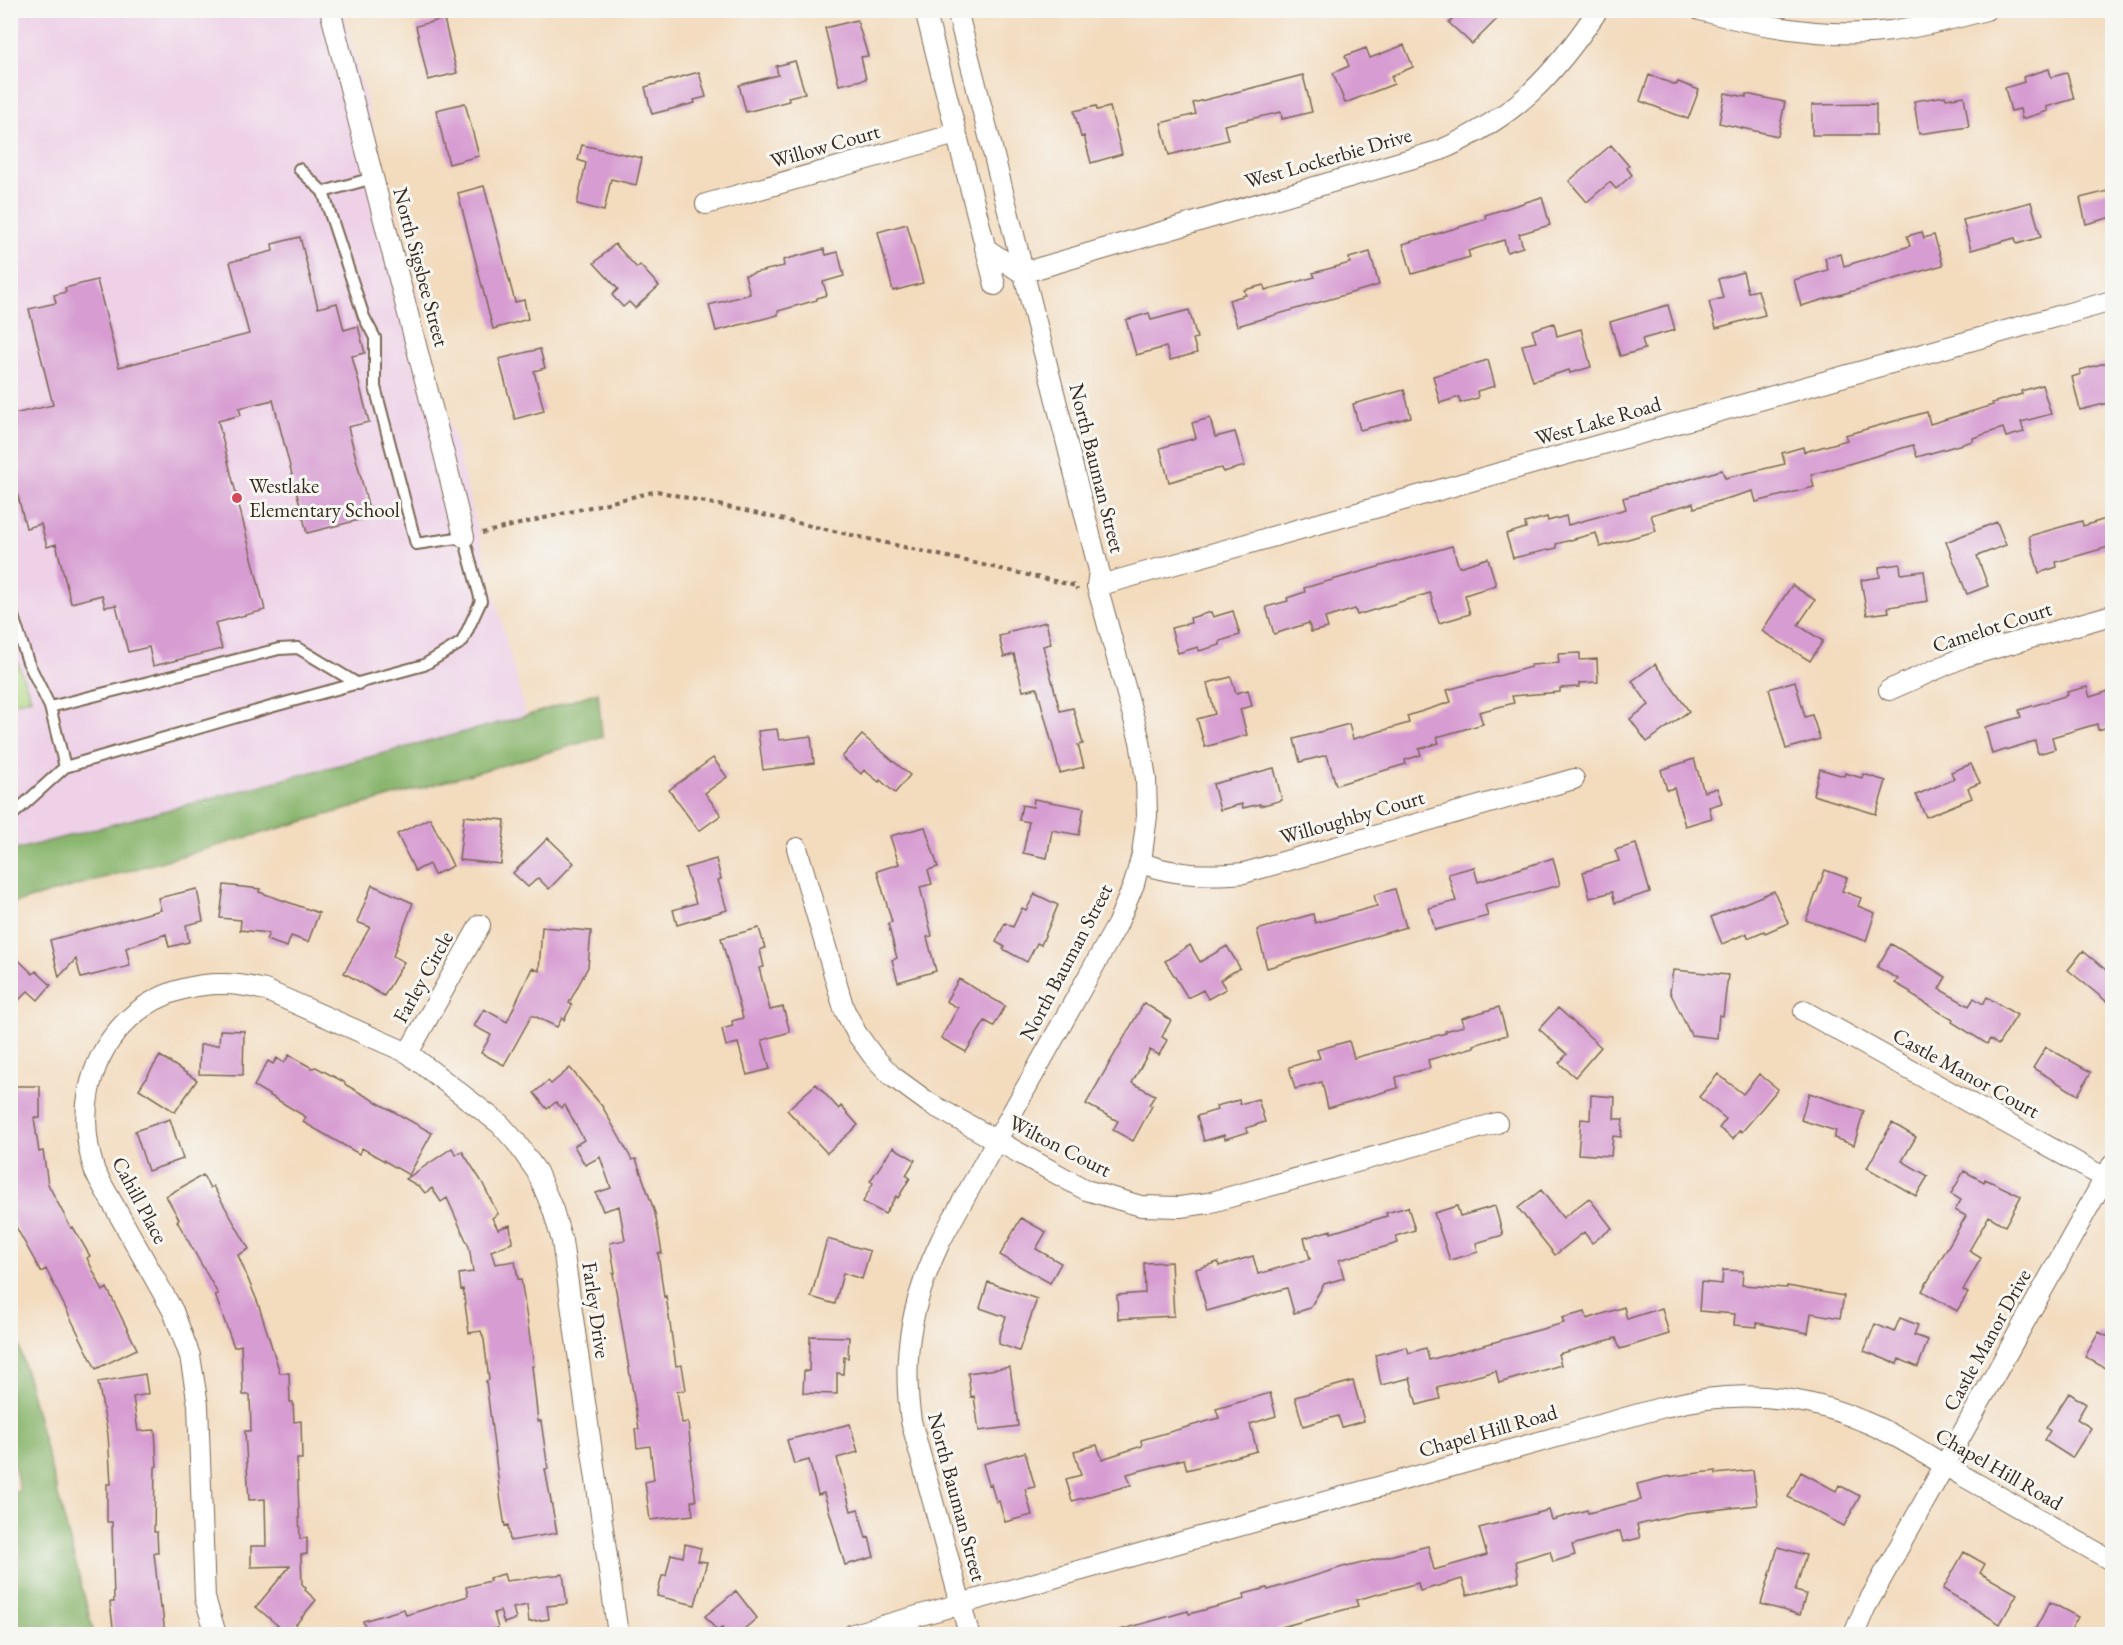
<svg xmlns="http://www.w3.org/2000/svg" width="2123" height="1645" viewBox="0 0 2123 1645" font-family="'EB Garamond',serif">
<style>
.built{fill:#eed0e7}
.green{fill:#add580;stroke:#74804f;stroke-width:1.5}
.forest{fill:#8ab66e;stroke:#627046;stroke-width:1.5}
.building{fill:#d79cd2}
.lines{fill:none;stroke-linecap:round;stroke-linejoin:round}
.service-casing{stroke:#7b6856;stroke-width:14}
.minor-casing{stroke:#7b6856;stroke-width:22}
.path{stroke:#7b6856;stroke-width:4;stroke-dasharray:4.5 4.5;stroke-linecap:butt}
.service{stroke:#fff;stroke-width:10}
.minor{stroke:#fff;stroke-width:20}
.poi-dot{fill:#d1495b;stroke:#f6f6f2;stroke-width:2}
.labels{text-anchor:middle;stroke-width:6;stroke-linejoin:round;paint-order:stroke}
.street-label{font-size:21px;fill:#3b2a1e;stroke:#f6f6f2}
.poi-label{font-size:21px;fill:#3b2a1e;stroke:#f6f6f2;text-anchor:start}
</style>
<rect width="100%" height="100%" fill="#f6f6f2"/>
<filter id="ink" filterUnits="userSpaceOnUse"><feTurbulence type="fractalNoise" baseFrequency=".0167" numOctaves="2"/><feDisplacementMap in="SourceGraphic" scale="12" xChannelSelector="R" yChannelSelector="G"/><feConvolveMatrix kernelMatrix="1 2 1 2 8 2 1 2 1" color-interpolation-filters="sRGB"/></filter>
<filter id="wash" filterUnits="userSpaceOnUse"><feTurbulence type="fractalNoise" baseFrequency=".008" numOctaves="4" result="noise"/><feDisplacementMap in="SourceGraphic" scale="24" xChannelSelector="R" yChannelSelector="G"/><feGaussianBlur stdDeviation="1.35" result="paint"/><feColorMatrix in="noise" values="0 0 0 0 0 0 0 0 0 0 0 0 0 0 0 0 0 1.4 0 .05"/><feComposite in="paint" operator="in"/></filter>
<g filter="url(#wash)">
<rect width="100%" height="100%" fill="#f3dbbe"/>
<path class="built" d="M11 11H343L526 716 11 851Z"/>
<path class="green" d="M11 646 31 698 11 704H10Z"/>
<path class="forest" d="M598 692 602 737 11 904V851L526 716Z
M10 1315H11L94 1634H11V1494L20 1490 10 1447Z"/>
<g id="blocks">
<path class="building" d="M1460 10H1490L1498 18 1472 44 1449 23Z
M444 19 457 73 428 80 416 26Z
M857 20 868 56 861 57 866 79 839 85 825 28Z
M1404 45 1413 67 1391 76 1394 84 1345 103 1333 73 1349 66 1345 56 1366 48 1370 58Z
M795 61 805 93 788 97 789 101 746 112 739 85 778 75 776 66Z
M2049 69 2051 77 2067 73 2074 99 2046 107 2048 111 2022 119 2020 109 2011 111 2005 88 2024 82 2023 77Z
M699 72 706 97 694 100 695 103 652 114 645 87Z
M1303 75 1312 112 1282 119 1281 112 1224 125 1228 140 1169 155 1161 123 1196 114 1193 103Z
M1649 75 1676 85 1678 82 1699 90 1688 119 1640 101Z
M1725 93 1746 97V94L1785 102 1778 136 1719 123Z
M1945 96 1946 99 1964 96 1969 127 1919 134 1914 101Z
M465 103 479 156 449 164 436 110Z
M1876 104V135H1812V105Z
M1096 106 1097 110 1110 107 1122 154 1091 163 1084 136 1081 137 1074 111Z
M582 145 642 158 636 185 611 179 604 211 577 204 586 163 578 160Z
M1611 145 1629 166 1627 168 1632 175 1616 189 1610 182 1587 202 1569 181Z
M484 186 515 302 524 300 528 319 493 329 458 193Z
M2112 190V217L2086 224 2080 198Z
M1542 197 1550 225 1519 234 1523 247 1507 252 1504 240 1468 251 1470 257 1412 274 1403 244 1486 219 1485 215Z
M2031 202 2041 237 2017 244 2015 238 1971 250 1963 220Z
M907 224 923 283 893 291 878 232Z
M1922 232 1924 238 1934 235 1943 265 1801 306 1794 280 1828 270 1825 258 1841 254 1844 266 1910 246 1907 236Z
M300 237 318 308 337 303 344 330 358 326 365 353 352 356 369 422 348 427 371 517 307 533 273 400 239 408 241 415 218 421 265 610 215 623 222 649 153 666 149 647 128 652 116 605 105 607 102 595 71 603 56 544 47 547 41 524 26 528 14 480 10 481V424L15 423 13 414 53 405 29 309 56 303 54 295 66 292 65 288 97 280 119 367 249 334 230 262 273 251 272 244Z
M615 244 637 268 640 265 659 286 635 308 629 302 623 307 612 295 618 289 594 263Z
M824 249 826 255 838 252 844 276 823 282 827 295 817 298V300L778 311V315L716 331 709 305 750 294 745 275 784 266 783 260Z
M1370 252 1379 285 1237 326 1229 300 1246 295 1244 290 1264 285 1265 290 1315 277 1313 273 1350 263 1349 258Z
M1743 272 1748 292 1758 290 1765 315 1716 328 1709 302 1723 298 1718 279Z
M1668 305 1675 330 1642 339 1645 349 1620 356 1610 322Z
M1189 310 1197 338 1193 339 1197 353 1170 360 1166 347 1136 355 1126 320 1149 313 1151 320Z
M1554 323 1557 336 1581 329 1591 367 1570 373 1569 370 1533 381 1522 345 1536 342 1532 330Z
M540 349 545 368 534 371 544 411 515 419 499 359Z
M1488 360 1495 386 1477 391 1478 398 1460 403 1459 397 1440 403 1433 376Z
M2112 361V402L2080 410 2072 377 2081 374 2080 370Z
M2042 385 2051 414 2021 422 2024 432 2006 437 2003 428 1973 438V441L1917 457 1913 445 1811 475 1814 487 1756 502 1753 491 1694 508 1693 503 1651 515 1656 531 1600 547 1596 533 1556 544 1557 548 1513 558 1506 534 1526 528 1525 523 1547 517 1548 521 1566 516 1568 525 1626 509 1623 498 1722 470 1725 478 1785 464 1782 453 1803 447 1804 452 1847 440 1845 435 1927 412 1930 424 1993 405 1992 403 2022 394 2021 391Z
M1404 390 1411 417 1360 430 1353 404Z
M1210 418 1215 437 1235 432 1245 466 1223 472 1222 468 1211 470 1169 482 1160 448 1196 438 1192 423Z
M2112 517V546L2056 562 2057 567 2039 573 2029 536 2082 521 2083 526Z
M1997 522 2006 545 1977 556 1988 586 1967 594 1946 542Z
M1452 546 1459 567 1488 558 1496 585 1465 595 1470 614 1439 623 1430 593 1357 615 1355 609 1325 618 1328 628 1311 632 1309 623 1274 634 1266 607 1288 601 1287 598 1305 592 1304 588Z
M1900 564 1901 574 1924 571 1928 601 1888 607 1889 612 1867 615 1861 580 1880 577 1879 567Z
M1792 585 1815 600 1798 625 1823 641 1810 661 1762 631Z
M1233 611 1240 635 1220 641V645L1199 651 1198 647 1178 653 1171 628 1191 623 1190 618 1211 612 1213 617Z
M1046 622 1051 644 1043 646 1060 711 1073 708 1083 744 1078 745 1084 767 1060 773 1037 688 1023 691 1014 654 1004 657 999 636 1008 634 1007 632Z
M1580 653V660L1597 659 1598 682 1579 683V687L1560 688V692L1512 696 1514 703 1479 712 1483 724 1437 737 1439 743 1419 749 1421 755 1405 760 1406 764 1336 785 1327 755 1300 762 1294 739 1349 724 1353 739 1409 723 1407 716 1451 702 1447 690 1531 667V665L1559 663 1558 654Z
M1655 664 1689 711 1647 742 1630 719 1649 705 1632 681Z
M1231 677 1236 693 1248 690 1252 706 1240 709 1247 735 1205 747 1197 719 1215 714 1207 683Z
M1795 681 1805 717 1812 715 1820 739 1786 749 1769 689Z
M2087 687 2090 697 2112 690V726L2098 730 2097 724 2052 737 2055 749 2038 754 2035 741 1992 754 1985 727 2021 717 2019 710 2068 695 2067 692Z
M777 729 779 740 811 736 814 763 763 770 758 731Z
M862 735 910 775 895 793 880 780 879 782 864 770 861 774 842 757Z
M713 758 727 777 705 793 721 815 699 831 669 790Z
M1694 759 1704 792 1717 788 1722 803 1709 807 1712 818 1685 826 1674 788 1667 790 1661 770Z
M1971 764 1980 783 1968 788 1972 798 1926 817 1916 795 1954 779 1951 772Z
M1274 768 1282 800 1260 806V804L1243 808 1242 804 1220 810 1213 784Z
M1820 769 1844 776 1845 773 1862 778 1863 774 1886 781 1876 814 1813 795Z
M1034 799 1084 808 1079 835 1052 830 1047 858 1023 853 1029 822 1019 820 1022 805 1033 807Z
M464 816 505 820 501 864 459 860Z
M430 818 453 866 434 875 429 864 415 871 397 834Z
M925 827 938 867 928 870 932 884 920 887 932 936 927 937 936 971 898 982 892 960 897 958 888 923 892 922 877 871 899 864 890 836Z
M548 838 574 863 549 889 538 878 528 887 513 873Z
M1636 844 1650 892 1615 903 1612 892 1590 898 1583 872 1619 861 1615 850Z
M1553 858 1560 885 1485 905 1488 916 1435 930 1429 908 1456 901 1448 874 1474 867 1478 882Z
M716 859 721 879 718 880 727 910 677 925 673 910 696 903 685 868Z
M1825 870 1847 878 1842 891 1861 898 1858 906 1875 913 1866 941 1806 920Z
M224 885 260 889 259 892 319 913 308 942 291 936 287 947 266 940 269 933 240 930 241 920 220 918Z
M372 885 413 903 393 956 404 962 384 996 344 973 370 927 357 922Z
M197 889 203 921 186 925 189 942 169 947 166 934 126 948 130 966 81 978 76 959 59 977 50 940 161 910 158 898Z
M1395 889 1406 927 1267 968 1257 930 1313 914 1315 923 1377 906 1374 895Z
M1774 891 1788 923 1765 933 1764 931 1748 938 1747 933 1722 944 1711 917Z
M1035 894 1058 905 1041 945 1037 943 1027 962 1003 949 1005 947 996 942 1005 923 1013 927 1022 908 1026 910Z
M542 927 591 931 588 967 569 1003 572 1005 564 1020 562 1018 557 1027 532 1015 504 1065 481 1053 491 1035 474 1026 484 1009 507 1022 532 968 539 971Z
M759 928 765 948 760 950 764 967 759 968 770 1010 783 1007 790 1032 762 1040 770 1069 747 1075 738 1043 726 1046 722 1029 733 1026 732 1021 743 1018 721 938Z
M1891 944 1946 977 1939 989 1969 1006 1974 998 1983 1004 1987 997 2017 1015 1998 1045 1990 1039 1987 1044 1952 1022 1953 1020 1910 994 1911 992 1895 983 1898 979 1877 967Z
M1190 945 1200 962 1227 946 1240 968 1220 980 1226 989 1208 999 1203 990 1188 998 1165 961Z
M2083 951 2112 975V1006L2068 970Z
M10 952 33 974 36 971 51 985 38 1000 28 991 10 1009Z
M1673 970 1728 975 1723 1016 1719 1015 1717 1038 1691 1035 1670 992Z
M959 979 1005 1006 994 1026 985 1021 966 1052 941 1038 958 1008 946 1001Z
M1144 1003 1171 1020 1162 1037 1167 1040 1159 1055 1150 1050 1132 1083 1155 1095 1149 1105 1152 1106 1133 1141 1113 1130 1118 1121 1086 1104Z
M1499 1007 1507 1035 1474 1045V1047L1428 1060 1430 1068 1396 1077 1398 1088 1328 1108 1322 1082 1295 1089 1289 1067 1320 1058 1317 1050 1349 1041 1354 1058 1446 1033 1445 1031 1464 1026 1462 1018Z
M1558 1008 1601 1047 1575 1077 1559 1063 1567 1054 1539 1029Z
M220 1030 244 1031 243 1075 199 1074 200 1045H219Z
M2046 1047 2091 1072 2078 1095 2033 1068Z
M289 1055 312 1068 316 1067 344 1082 346 1085 432 1133 409 1175 362 1148 359 1154 303 1122 306 1117 254 1086 268 1061 273 1064 277 1058 284 1063Z
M160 1056 197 1080 175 1112 139 1089Z
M570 1068 602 1106 632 1160 636 1159 655 1213 662 1253H658L664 1297 666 1296 676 1366 682 1365 686 1390 677 1391 682 1423 688 1422 692 1459H690L696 1501H691L693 1515 650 1520 645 1482 654 1480 650 1446 637 1448 635 1429H639L613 1273H615L610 1243 625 1240 619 1206 603 1211 596 1193 611 1188 600 1157 585 1165 574 1146 584 1140 565 1105 561 1108 556 1102 547 1109 534 1093 548 1081 551 1084Z
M1718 1074 1743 1094 1759 1074 1778 1089 1742 1132 1740 1130 1733 1139 1719 1128 1726 1119 1699 1097Z
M816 1084 839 1109 841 1106 858 1125 827 1153 787 1110Z
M10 1086H40V1118H34L39 1152 43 1151 48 1184 71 1228 73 1227 90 1256 87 1258 103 1291 107 1288 137 1349 96 1369 46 1269 41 1272 10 1216Z
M1809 1093 1864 1111 1854 1145 1834 1138 1836 1131 1801 1120Z
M1591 1095 1615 1097 1614 1119H1623L1621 1137 1613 1136 1611 1156 1578 1154 1581 1119 1590 1120Z
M1258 1099 1265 1122 1246 1128 1248 1132 1225 1139 1224 1135 1204 1141 1197 1116 1217 1110 1216 1106 1239 1100 1240 1104Z
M170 1119 183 1159 148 1171 135 1131Z
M1892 1123 1916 1137 1902 1161 1928 1176 1916 1196 1867 1168Z
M893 1147 915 1160 906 1175 910 1178 898 1198 896 1196 885 1214 863 1202 873 1183 870 1181Z
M452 1148 456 1155 462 1151 482 1182 498 1214 492 1218 498 1229 510 1225 512 1243 491 1251 495 1264 515 1261 518 1279H521L534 1366H532L538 1421H541L548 1469H545L557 1533 510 1541 508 1525 505 1526 501 1502 486 1381 489 1380 484 1340 481 1331 469 1333 463 1289 461 1290 459 1274 473 1272 469 1247 447 1198 441 1202 432 1188 425 1193 420 1187 406 1179Z
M1964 1171 1984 1182 1985 1179 2021 1196 2005 1226 1989 1216 1969 1251 1981 1258 1963 1290 1968 1293 1957 1311 1922 1291 1966 1216 1955 1210 1961 1200 1951 1194Z
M203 1175 210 1188 213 1186 249 1249 238 1255 258 1303 280 1373H289L290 1402H293L294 1422 301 1421 302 1459H297L300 1539 307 1538V1554L301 1555 302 1584 306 1588 305 1590 316 1600 288 1634 256 1607 290 1566 251 1567V1546H266L265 1499 249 1500 245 1431H251L250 1395H243L241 1345 234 1347 215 1295 218 1294 177 1221 179 1219 166 1196Z
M1541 1190 1563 1218 1589 1198 1612 1228 1592 1243 1584 1232 1555 1255 1518 1208Z
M1457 1206 1460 1216 1495 1206 1503 1235 1476 1243 1478 1252 1450 1260 1434 1213Z
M1408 1207 1415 1230 1396 1236 1398 1243 1339 1260 1344 1278 1324 1284 1310 1308 1294 1313 1287 1288 1207 1311 1196 1269 1218 1262 1219 1266 1253 1256 1258 1274 1310 1259 1304 1238 1331 1230V1233L1387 1216 1386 1213Z
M1021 1218 1046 1232 1036 1249 1061 1263 1050 1283 1000 1255Z
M827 1239 870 1251 862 1279 843 1273 835 1304 811 1297Z
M1171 1262 1174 1316 1118 1319 1117 1295 1145 1293 1144 1263Z
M1723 1270 1743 1271 1742 1285 1787 1288V1286L1844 1296 1840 1318 1811 1313 1808 1333 1757 1323V1327L1734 1325 1735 1314 1699 1311 1701 1282 1722 1284Z
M988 1282 1037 1299 1019 1351 999 1344V1337L1006 1317 980 1308Z
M1624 1307 1627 1319 1662 1308 1669 1334 1620 1349 1616 1338 1558 1354 1561 1365 1499 1383 1496 1371 1437 1387 1440 1399 1417 1405 1410 1378 1381 1385 1375 1355 1407 1347 1409 1353 1426 1348 1429 1360 1564 1323 1562 1318 1585 1312 1587 1319Z
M1900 1318 1918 1325 1914 1335 1928 1340 1918 1367 1899 1359 1897 1364 1864 1351 1875 1324 1894 1332Z
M2099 1332 2112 1339V1372L2085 1357Z
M810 1336 849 1337 848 1358 844 1357 843 1374 837 1373V1394L803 1393 804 1371H809Z
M1010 1367 1018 1426 979 1431 974 1396 971 1397 968 1373Z
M145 1374 148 1394 133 1397 138 1431 155 1430 157 1466 155 1467 154 1532H157L158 1553H154L160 1608 162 1607 165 1635H114L110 1602H114L112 1522H107V1484H111L108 1434 98 1382Z
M1353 1381 1364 1421 1342 1427 1338 1416 1303 1426 1295 1397Z
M1270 1393 1276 1416 1250 1424 1257 1451 1187 1470 1184 1459 1127 1474 1131 1485 1072 1501 1066 1479 1081 1475 1074 1451 1097 1445 1102 1459 1142 1446 1141 1440 1219 1418 1216 1409Z
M2069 1393 2086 1404 2077 1419 2091 1428 2072 1458 2044 1440 2050 1431 2046 1428Z
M850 1424 858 1452 837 1458 851 1511 858 1509 866 1538 869 1537 874 1557 845 1565 824 1493 818 1495 809 1460 794 1464 787 1440Z
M1025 1452 1035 1487 1025 1489 1032 1515 1005 1522 999 1501 996 1502 991 1484 989 1485 983 1464Z
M1753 1470 1757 1505 1686 1513 1637 1525 1640 1538 1623 1542 1620 1531 1572 1545 1575 1555 1553 1562 1550 1551 1516 1561 1519 1581 1500 1587 1467 1595 1462 1579 1420 1591 1418 1583 1356 1600 1358 1606 1278 1628 1279 1630 1264 1635H1220L1218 1627 1191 1635H1121L1120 1630 1188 1611 1189 1614 1245 1599 1244 1594 1267 1588 1268 1590 1346 1566 1347 1567 1428 1546 1434 1570 1487 1555 1479 1528 1549 1510 1552 1520 1587 1510 1588 1513 1641 1500 1637 1484 1665 1477 1716 1471V1474Z
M1801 1472 1836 1491 1839 1485 1860 1496 1844 1526 1788 1497Z
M685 1544 701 1548 698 1561 707 1562 695 1605 657 1596 662 1576H666L671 1554 683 1557Z
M1778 1547 1806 1555 1795 1591 1806 1594 1800 1615 1761 1604Z
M1964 1552 1985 1564 1980 1573 2017 1594 2000 1624 1943 1589Z
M504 1574 506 1581 563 1574 567 1604 547 1606 549 1619 529 1622 527 1605 513 1608 516 1619 504 1623 500 1611 494 1613 498 1628 472 1635H367L363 1621 404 1609 406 1615 468 1596 466 1587 490 1581 489 1578Z
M736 1591 757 1618 737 1635H727L722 1628 717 1631 705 1616Z
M2050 1602 2078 1617 2068 1635H2032Z"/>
</g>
</g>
<g filter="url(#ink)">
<use href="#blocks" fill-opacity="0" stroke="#7b6856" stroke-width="1.5"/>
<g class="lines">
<g class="service-casing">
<path id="service" d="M299 169 323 192
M10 607 28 662 50 707
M65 767 50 707 279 649 298 648 358 684
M10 817 65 767 274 706 424 665 462 642 481 601 464 537 416 544 375 387V338L364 317 323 192 373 178"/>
</g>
<g class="minor-casing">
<path id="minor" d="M330 10 445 458 464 537
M925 10 995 285
M957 10 1099 570 1097 586 1140 741 1146 779 1147 816 1142 854 1134 884 1117 925 942 1238C912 1300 901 1353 911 1421L969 1634
M1700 10C1761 27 1827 39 1891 31 1923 26 1954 19 1986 10
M706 204 956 134
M985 248 1022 273 1441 150C1516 116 1552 78 1598 10
M1097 586 2112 301
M1889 690 1964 657 2112 615
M797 848 844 1009 857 1034 873 1056 892 1076 929 1103 1086 1190 1141 1206 1180 1207 1208 1203 1497 1123
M1140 862C1173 876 1208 876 1244 873L1574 779
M1804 1011 2105 1178
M408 1053 480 925
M216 1634 205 1598 198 1405 190 1356 173 1311 95 1172C57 1058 147 958 265 990L408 1053 500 1124 516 1142 537 1172 553 1210 562 1241 618 1634
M853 1634 1664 1407C1731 1390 1799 1393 1863 1421 1898 1435 1930 1457 1963 1476 2013 1504 2063 1533 2112 1561
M1854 1634 1865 1608 2112 1165"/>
</g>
<path class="path" d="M482 533 657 491 1076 586 1077 590"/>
<use href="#service" class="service"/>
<use href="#minor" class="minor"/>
</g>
</g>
<circle class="poi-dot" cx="237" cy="498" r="6"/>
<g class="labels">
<g class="street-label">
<text transform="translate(825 146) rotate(-16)" y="7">Willow Court</text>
<text transform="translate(1328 158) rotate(-16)" y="7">West Lockerbie Drive</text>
<text transform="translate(421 267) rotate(75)" y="7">North Sigsbee Street</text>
<text transform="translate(1598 421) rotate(-16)" y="7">West Lake Road</text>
<text transform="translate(1097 468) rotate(76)" y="7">North Bauman Street</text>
<text transform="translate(1992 627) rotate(-18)" y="7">Camelot Court</text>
<text transform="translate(1352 817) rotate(-16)" y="7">Willoughby Court</text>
<text transform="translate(1066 962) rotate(-62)" y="7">North Bauman Street</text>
<text transform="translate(423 977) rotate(-61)" y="7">Farley Circle</text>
<text transform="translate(1966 1073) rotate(29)" y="7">Castle Manor Court</text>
<text transform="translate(1060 1146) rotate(27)" y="7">Wilton Court</text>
<text transform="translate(140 1200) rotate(62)" y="7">Cahill Place</text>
<text transform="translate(596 1310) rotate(82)" y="7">Farley Drive</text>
<text transform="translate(1987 1340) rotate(-61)" y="7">Castle Manor Drive</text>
<text transform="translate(1488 1431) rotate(-16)" y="7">Chapel Hill Road</text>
<text transform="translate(1999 1469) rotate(30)" y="7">Chapel Hill Road</text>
<text transform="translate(957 1497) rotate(75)" y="7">North Bauman Street</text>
</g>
<g class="poi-label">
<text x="249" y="493">Westlake<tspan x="249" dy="24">Elementary School</tspan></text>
</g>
</g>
<rect width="2123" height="1645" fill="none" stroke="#f6f6f2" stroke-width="36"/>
</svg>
